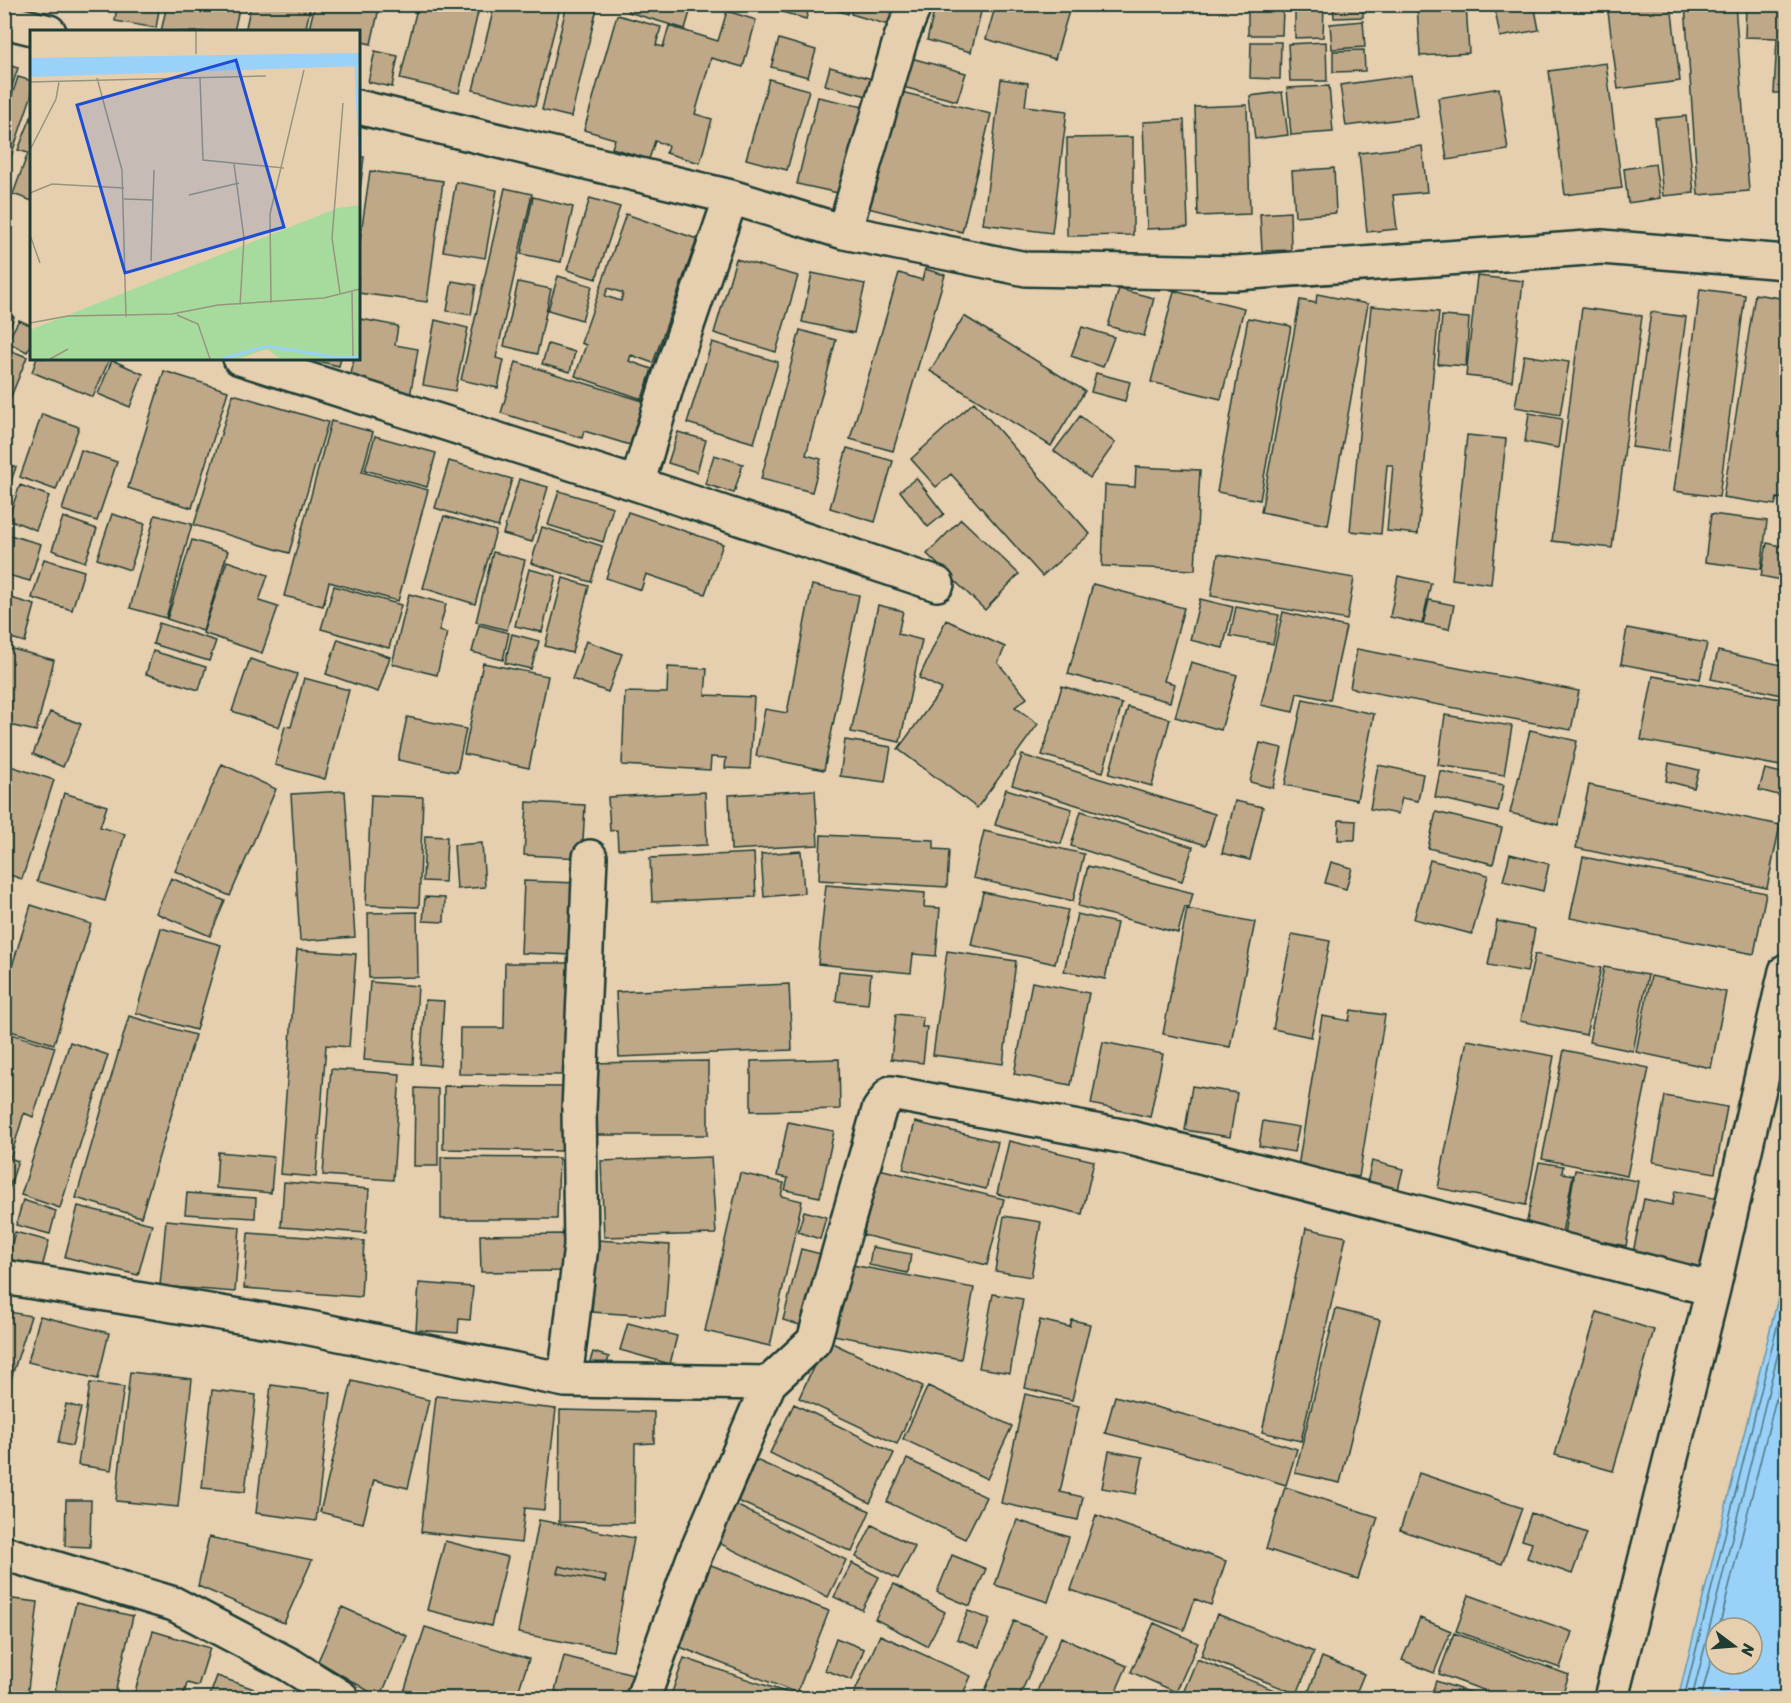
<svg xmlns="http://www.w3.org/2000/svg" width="1791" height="1703" viewBox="0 0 1791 1703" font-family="Sriracha,sans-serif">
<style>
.water{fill:#99d1f9;stroke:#6896aa;stroke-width:1.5;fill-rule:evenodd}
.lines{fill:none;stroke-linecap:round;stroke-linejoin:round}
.shore{stroke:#507883;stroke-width:1.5}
.building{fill:#bfa888;stroke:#1f3d34;stroke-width:1.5;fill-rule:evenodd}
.minor-casing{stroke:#1f3d34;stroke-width:38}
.minor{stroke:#e6cfaf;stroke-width:33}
.inset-river{fill:none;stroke:#99d1f9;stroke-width:3}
.inset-road{fill:none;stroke:#96957e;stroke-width:1.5}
.view{fill:#1d4ed8;fill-opacity:0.15;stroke:#1d4ed8;stroke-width:3}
.inset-edge{fill:none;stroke:#1f3d34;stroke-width:3}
</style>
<rect width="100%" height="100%" fill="#e6cfaf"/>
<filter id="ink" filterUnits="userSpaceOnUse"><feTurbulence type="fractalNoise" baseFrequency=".0167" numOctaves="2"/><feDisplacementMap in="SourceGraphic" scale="12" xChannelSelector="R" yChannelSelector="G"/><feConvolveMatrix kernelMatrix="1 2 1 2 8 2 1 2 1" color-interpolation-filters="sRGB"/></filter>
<g filter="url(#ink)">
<path class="water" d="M1786 1266V1698H1678ZM1716 1628H1752V1664H1716Z"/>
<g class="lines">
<path class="shore" d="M1719 1628 1786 1358
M1684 1698 1786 1291
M1692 1698 1786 1321
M1701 1698 1716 1640"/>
</g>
<path class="building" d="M83 4H102L101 11 82 8Z
M117 4H160L156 28 115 21Z
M167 4H240L234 32H161Z
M251 4H311L305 32H245Z
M315 4H380L371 44 358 41V32H318L309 29Z
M418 4H480L459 93 400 79Z
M495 4H561L535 106 473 90Z
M567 4H598L571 117 542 110Z
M630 4H690L692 5 685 29 628 12Z
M781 4H810L806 19 779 11Z
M818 4H850L848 14Z
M854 4H898L892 26 851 14Z
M936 4H983L971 52 927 40Z
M996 4H1047L1069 11 1055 59 986 39Z
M1295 4H1324L1323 37 1295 38Z
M1333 4H1363V17L1334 18Z
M1417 4H1466L1469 53 1420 56Z
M1494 4H1534L1539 30 1500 37Z
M1607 4H1671L1680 81 1618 89Z
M1685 4H1735L1749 191 1698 195Z
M1746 4H1780V8L1786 9V93H1774L1777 38 1745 37Z
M1248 8H1283L1282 35H1248Z
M727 11 756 20 743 67 711 58 695 114 712 119 700 163 666 153 668 145 655 141 649 159 612 148 615 139 584 130 617 15 661 27 656 45 663 47 669 26 718 41Z
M1363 21 1365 47 1332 49 1330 24Z
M779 39 816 50 808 77 771 67Z
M1251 42H1281L1280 79 1250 78Z
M1326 42 1327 81H1290L1288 44Z
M1364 50 1365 71 1333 72V51Z
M375 51 398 56 392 87 368 82Z
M911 58 966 73 957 101 903 87Z
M1606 63 1622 188 1565 195 1549 71Z
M4 64 18 68 4 110Z
M830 67 872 79 867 96 825 85Z
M1412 75 1418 117 1346 126 1340 85Z
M18 77 32 81V94L4 177V119Z
M769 79 809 90 787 170 746 159Z
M1001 79 1028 83 1025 106 1067 111 1052 233 983 224Z
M1329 86 1333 132 1291 135 1287 88Z
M1499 88 1508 150 1447 160 1438 98Z
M897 91 991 114 962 232 868 208Z
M1282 92 1288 135 1255 139 1250 96Z
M818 97 864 107 843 194 797 184Z
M1247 105 1250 214 1198 216 1195 107Z
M32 115V201L13 194 28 153 18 150Z
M1686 116 1694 193 1663 196 1655 119Z
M1184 120 1188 227 1147 229 1143 122Z
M1133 137V235L1067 236V138Z
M1422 146 1427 192 1393 195 1397 229 1367 232 1359 153Z
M358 157H364L358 207Z
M1655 164 1660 198 1628 203 1624 169Z
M1334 168 1336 213 1295 216 1292 171Z
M370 171 443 181 427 302 358 293V254Z
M456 182 497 190 485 258 443 251Z
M505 188 532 194 496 358 504 360 498 388 461 380Z
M533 197 573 207 561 262 521 254Z
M590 198 620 207 596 279 567 270Z
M1290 212 1291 250 1262 251 1260 214Z
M626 214 697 239 653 363 631 355 629 361 652 369 642 399 575 376 586 345 581 343ZM608 288 623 293 621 301 605 296Z
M736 259 798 276 776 352 714 333Z
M925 269 945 275 893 451 850 439 899 273 922 280Z
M812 273 865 284 854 333 802 322Z
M558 276 592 286 582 320 548 310Z
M1477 276 1523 281 1512 381 1466 376Z
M452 281 476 285 471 315 447 311Z
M518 282 551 289 537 354 504 346Z
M1119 289 1154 298 1144 336 1108 326Z
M1700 289 1745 295 1719 497 1674 491Z
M1174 291 1244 308 1221 399 1151 382Z
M1317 294 1368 304 1328 525 1261 512 1300 300 1316 303Z
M1755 294 1786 299V499L1777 498 1775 505 1723 497Z
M1371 306 1439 312 1418 534 1387 531 1393 465H1387L1381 534 1350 531Z
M1582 308 1642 316 1612 548 1552 541Z
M1651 312 1686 317 1668 452 1632 447Z
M4 314 14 317 5 341H4Z
M964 316 1085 391 1051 446 930 371Z
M1442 316 1469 318 1466 366 1438 364Z
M1248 318 1291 326 1260 500 1217 492Z
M361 319 398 326 395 345 418 349 410 397 349 386 354 358H358V333Z
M19 320 32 326V344L27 352 7 342Z
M435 320 468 328 455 391 423 385Z
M1082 327 1114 337 1103 367 1071 356Z
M800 330 836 340 806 455 821 459 812 492 761 479Z
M712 342 778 362 754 443 687 423Z
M548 344 575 352 570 372 542 364Z
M4 348 27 357 4 414Z
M1524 355 1569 362 1560 415 1515 407Z
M37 358H110L93 397 32 372Z
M305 358H341L339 366Z
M112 360 143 374 130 407 98 394Z
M516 362 643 401 630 445 584 431 582 438 501 413Z
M164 371 228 391 192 508 128 488Z
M1096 373 1130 382 1125 401 1091 392Z
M233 394 328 422 289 553 194 525Z
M974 402 1090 534 1042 576 951 474 936 487 911 459Z
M1529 413 1562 419 1558 448 1525 442Z
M42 414 79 427 56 490 20 477Z
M1080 416 1115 443 1090 478 1054 451Z
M331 421 373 432 362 472 428 490 398 601 329 582 323 606 284 596Z
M678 432 706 440 697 472 668 463Z
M1467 435 1506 439 1491 584 1452 579Z
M375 436 436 453 427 487 365 470Z
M847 448 893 461 875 522 830 508Z
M81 450 117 462 97 521 62 510Z
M714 455 743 464 734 493 705 484Z
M449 461 512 479 498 527 435 508Z
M4 463 16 467 4 501Z
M1136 467 1200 470 1195 570 1102 566 1105 485 1135 487Z
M916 478 944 514 928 527 900 491Z
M519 479 548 487 532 542 503 534Z
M20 485 49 496 36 530 8 519Z
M559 491 613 507 603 542 548 525Z
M628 512 723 544 705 594 646 574 641 590 606 578Z
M112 514 145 524 130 570 97 559Z
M1711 514 1767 521 1761 569 1705 562Z
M155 515 192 524 166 618 130 608Z
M444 516 496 531 475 604 423 588Z
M63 517 97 529 85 562 52 550Z
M961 519 1019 574 985 610 927 554Z
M542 527 602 546 591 582 531 563Z
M6 534 41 544 30 581 4 574Z
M192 540 228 551 203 631 167 619Z
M1767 543 1786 547V581L1761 576Z
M493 552 525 560 507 630 476 622Z
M1218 554 1354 578 1347 620 1211 596Z
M44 559 84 571 72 610 32 598Z
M227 561 268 575 259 601 278 607 262 653 203 633Z
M529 569 556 576 542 632 515 626Z
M1398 576 1431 583 1422 624 1390 617Z
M563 578 589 586 572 653 545 646Z
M1093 584 1184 608 1164 681 1175 684 1170 702 1068 674Z
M812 585 859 595 824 770 756 756 765 709 787 713Z
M334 586 401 605 389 648 321 629Z
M409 594 446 604 439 631 447 633 437 675 392 664Z
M4 596 35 605 25 642 4 636Z
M1200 599 1233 607 1223 648 1190 640Z
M1429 600 1454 605 1449 629 1423 624Z
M878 605 903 611 898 634 922 640 900 742 851 732Z
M1236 607 1279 615 1273 644 1230 636Z
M1283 612 1346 627 1330 700 1297 693 1293 712 1261 705Z
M946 620 1005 647 998 663 1027 698 1015 707 1038 724 977 808 898 749 942 689 919 678Z
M159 623 216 641 209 661 153 644Z
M479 625 509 633 503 660 472 652Z
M1627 628 1707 643 1700 679 1621 664Z
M512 634 539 641 531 669 505 663Z
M338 639 390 657 378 692 326 674Z
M586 641 622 654 608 692 572 679Z
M9 648 54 660 36 731 4 724V664Z
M1357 649 1579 691 1571 730 1350 688Z
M153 651 206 667 199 690 146 674Z
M1718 651 1786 666 1781 695 1711 679Z
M250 659 297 674 279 727 232 711Z
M1191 662 1237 675 1221 730 1175 717Z
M483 663 548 676 529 768 464 754Z
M668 667 707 669 705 695 754 697 750 769 725 768 726 758 711 757 710 770 622 765 625 692 667 693Z
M1653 676 1786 700V767L1641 740Z
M304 678 349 690 325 779 275 765 285 726 291 727Z
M1062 686 1122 704 1103 772 1042 755Z
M1303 699 1374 714 1357 800 1285 785Z
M1128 707 1170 719 1152 786 1109 774Z
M50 712 81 724 63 767 33 754Z
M1445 715 1512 726 1504 775 1438 765Z
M407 717 466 729 457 772 398 760Z
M1530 730 1577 741 1558 825 1510 813Z
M845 740 891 747 885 782 840 776Z
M1260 743 1282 748 1273 788 1250 782Z
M1022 755 1215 814 1206 845 1012 785Z
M1669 763 1699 770 1694 788 1666 781Z
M4 764 54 780 22 879 4 873Z
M222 764 276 789 230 896 175 871Z
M1378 765 1423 774 1418 801 1402 798 1398 814 1370 809Z
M1765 769 1786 774V797L1759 790Z
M1440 771 1504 785 1498 812 1435 797Z
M1589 785 1780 825 1767 888 1576 848Z
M1006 789 1072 809 1061 844 995 825Z
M815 790 818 845 731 850 729 795Z
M345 791 355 937 300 941 291 794Z
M705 792 707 845 618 849 617 830 610 831 608 797Z
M64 793 107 806 100 827 125 834 105 901 37 881Z
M371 795 423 797 419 907 366 905Z
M1235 801 1263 807 1250 860 1222 853Z
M527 802 585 805 582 858 524 855Z
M1081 811 1193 847 1182 881 1071 846Z
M1436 812 1502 828 1493 864 1428 848Z
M1339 820 1356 821 1355 840H1338Z
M984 831 1084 854 1073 901 973 878Z
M821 835 934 840V849L949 850 947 887 819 880Z
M425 836 447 837 445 882 423 881Z
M482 843 485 887 457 889 454 845Z
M801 851 804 893 764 897 761 854Z
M754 853 756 897 652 902 650 858Z
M1510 854 1549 864 1543 891 1503 881Z
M1583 857 1766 893 1754 954 1570 918Z
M1430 860 1488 875 1472 934 1414 919Z
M1331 862 1352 868 1346 889 1325 883Z
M1088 866 1193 893 1189 908 1185 907 1178 933 1078 906Z
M171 878 225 901 210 936 156 913Z
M524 881 577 883 574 955 521 953Z
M826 885 925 893 924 907 940 908 936 956 913 954 911 973 818 964Z
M983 892 1068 910 1055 964 971 945Z
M425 897 445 898 444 922 423 921Z
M31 905 91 924 54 1044 4 1029V992Z
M1187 909 1255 922 1230 1047 1163 1034Z
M417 912 418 977 369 978 368 913Z
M1077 914 1117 923 1105 979 1064 971Z
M1497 921 1535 929 1527 972 1488 965Z
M161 928 221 945 196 1030 136 1013Z
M1292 934 1330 941 1311 1037 1273 1029Z
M297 950 356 954 349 1047 326 1045 316 1177 280 1174Z
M947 951 1016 961 1003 1064 933 1055Z
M1535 954 1601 968 1586 1035 1520 1021Z
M505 963H570L569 1075 459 1074 460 1028H504Z
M1604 967 1648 975 1633 1051 1589 1042Z
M839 971 871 974 868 1004 836 1001Z
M1651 976 1726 992 1711 1068 1636 1052Z
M370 982 418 986 413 1064 364 1060Z
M1032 982 1089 993 1071 1085 1014 1074Z
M789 984 792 1050 619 1057 616 992Z
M425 1000 444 1001 440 1066 420 1064Z
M1351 1010 1385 1015 1359 1177 1298 1167 1322 1016 1349 1021Z
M896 1014 923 1017 922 1027H927L923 1063 891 1059Z
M129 1016 195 1035 141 1217 76 1198Z
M4 1032 55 1047 33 1117 24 1113 11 1156 4 1154Z
M1467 1040 1554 1056 1526 1205 1438 1188Z
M70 1042 108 1055 60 1208 21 1195Z
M1103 1042 1163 1054 1150 1117 1091 1104Z
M1564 1050 1649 1068 1627 1176 1542 1159Z
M839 1059 840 1109 751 1111V1061Z
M708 1061V1135H588V1063Z
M331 1069 400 1074 393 1180 323 1175Z
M444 1086 563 1087 562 1151 443 1149Z
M1192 1086 1237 1093 1230 1137 1185 1130Z
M415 1088 438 1089V1166H414Z
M1665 1096 1727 1107 1715 1173 1653 1162Z
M1263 1121 1299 1127 1294 1152 1259 1146Z
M788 1122 834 1131 820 1197 785 1190 788 1178 777 1176Z
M915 1122 998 1142 986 1189 903 1169Z
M1009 1141 1094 1161 1082 1214 997 1194Z
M218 1152 274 1157 271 1193 216 1188Z
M4 1156 18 1161 9 1189 4 1188Z
M441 1157 559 1158 557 1219H441Z
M711 1157 716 1234 604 1237 601 1161Z
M1372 1161 1403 1169 1397 1194 1366 1188Z
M1539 1162 1563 1166 1562 1173 1573 1175 1562 1233 1526 1226Z
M879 1169 1004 1199 987 1265 863 1235Z
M1575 1170 1638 1181 1626 1246 1564 1234Z
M740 1173 784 1183 781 1196 802 1201 770 1346 705 1331Z
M284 1182 369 1189 366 1233 281 1227Z
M1675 1191 1719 1199 1705 1268 1633 1253 1644 1199 1672 1205Z
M187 1193 256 1198 255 1218 185 1214Z
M23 1200 56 1211 50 1234 16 1225Z
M78 1206 152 1224 138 1275 65 1257Z
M804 1211 826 1217 820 1239 798 1232Z
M1004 1216 1041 1222 1031 1277 995 1271Z
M166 1220 240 1227 235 1292 160 1286Z
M1306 1228 1346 1237 1301 1441 1262 1432Z
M15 1232 49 1241 40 1275 6 1266Z
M248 1233 364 1241 361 1297 244 1288Z
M566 1234 567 1271 481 1272 480 1235Z
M597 1240 670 1245 665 1317 592 1312Z
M872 1247 911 1254 908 1273 869 1265Z
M801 1249 829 1256 810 1328 783 1320Z
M847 1264 974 1288 961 1359 833 1335Z
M419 1283 473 1287 470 1320 459 1319 458 1333 416 1330Z
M993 1294 1023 1299 1010 1373 979 1368Z
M1336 1309 1380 1320 1340 1483 1295 1473Z
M4 1311 31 1316 4 1401Z
M1597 1312 1654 1330 1613 1471 1555 1455Z
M40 1316 109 1333 98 1379 28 1362Z
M1040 1320 1070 1327 1072 1320 1090 1324 1072 1400 1025 1388Z
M628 1323 677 1336 670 1364 620 1350Z
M826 1340 923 1386 897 1444 799 1398Z
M593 1352 609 1357 603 1376 587 1371Z
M130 1372 192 1379 178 1507 116 1501Z
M352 1381 429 1400 408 1488 374 1480 363 1523 320 1512Z
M90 1383 124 1387 111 1470 78 1465Z
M271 1385 331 1393 316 1521 256 1513Z
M928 1386 1012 1426 987 1479 903 1439Z
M212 1390 256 1395 245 1492 202 1488Z
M1025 1394 1079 1406 1060 1492 1083 1497 1078 1520 1001 1503Z
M436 1396 556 1409 544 1510 525 1508 521 1543 421 1532Z
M1115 1396 1193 1417 1297 1449 1286 1485 1183 1453 1105 1433Z
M66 1404 81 1408 72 1446 58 1443Z
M794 1404 894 1453 870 1503 770 1453Z
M560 1410 654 1412V1443L635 1444 634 1523 559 1522Z
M1109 1451 1143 1457 1136 1494 1102 1488Z
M907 1459 986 1497 965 1539 887 1502Z
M756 1460 870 1511 852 1552 738 1501Z
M1419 1473 1522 1508 1502 1564 1400 1530Z
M1285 1487 1378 1517 1358 1579 1266 1549Z
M66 1500H91L90 1547 65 1546Z
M734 1504 846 1560 828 1597 715 1541Z
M1531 1513 1587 1533 1572 1574 1527 1558 1532 1543 1522 1540Z
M1096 1515 1226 1561 1211 1605 1195 1599 1184 1630 1071 1590Z
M539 1520 634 1538 613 1651 518 1633ZM559 1566 606 1576 605 1582 557 1573Z
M1017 1520 1069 1537 1048 1602 995 1585Z
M872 1525 915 1547 898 1579 856 1557Z
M209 1537 312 1560 284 1623 198 1586Z
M445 1541 508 1557 491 1626 427 1610Z
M952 1555 986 1569 970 1606 937 1592Z
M852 1563 879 1577 862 1610 834 1597Z
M711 1565 829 1611 797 1693 680 1647Z
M559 1566 606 1576 605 1582 557 1573Z
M894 1584 945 1612 927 1646 875 1619Z
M1469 1595 1572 1632 1560 1668 1456 1631Z
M4 1598 38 1602 27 1698H4Z
M76 1603 133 1616 114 1698H66L67 1693 55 1690Z
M342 1607 407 1636 380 1698 318 1661Z
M968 1611 990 1619 979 1647 957 1639Z
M1217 1614 1314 1652 1297 1694 1201 1656Z
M1420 1618 1451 1631 1434 1673 1402 1660Z
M1014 1621 1046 1634 1019 1698H982Z
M1154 1623 1198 1643 1176 1692 1131 1672Z
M425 1627 529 1659 516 1698H402Z
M153 1631 210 1648 198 1686 187 1683 183 1698H121L122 1694 133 1698Z
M1454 1633 1569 1675 1561 1698H1505L1439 1674Z
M880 1635 971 1676 961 1698H860L853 1696Z
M1061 1637 1127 1666 1113 1698H1034Z
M836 1638 864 1649 852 1680 825 1670Z
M564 1656 633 1674 627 1698H583L555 1691Z
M1322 1657 1364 1674 1354 1698H1323L1308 1693Z
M684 1658 803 1698H670Z
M1197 1659 1294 1698H1181Z
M217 1676 257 1690 254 1698H209Z
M1436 1681 1486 1698H1430Z"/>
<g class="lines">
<g class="minor-casing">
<path id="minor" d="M4 21 49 32
M358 107 731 197 844 232 1026 269 1236 273 1602 247 1786 262
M844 232 901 38 915 4
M240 358 637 484 937 584
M637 484 669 378 731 197
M4 1277 305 1327 565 1380 769 1383
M565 1380 581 1246 579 1110 590 857
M4 1553 174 1604 290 1665 342 1698
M643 1698 693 1560 769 1383 814 1341 879 1110 891 1093 1127 1137 1713 1289
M1611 1698 1713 1289 1786 971"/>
</g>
<use href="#minor" class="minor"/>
</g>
</g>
<g transform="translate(30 30)">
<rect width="330" height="330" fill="#e6cfaf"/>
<path d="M330 175V329L249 328 237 319 208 329H0V300L308 178Z" fill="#a7db9d"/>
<path d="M330 23V36L0 47V28Z" fill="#99d1f9"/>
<path class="inset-river" d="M326 36 330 125M192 329 237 316 309 328 330 327"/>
<path class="inset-road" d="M166 1V24M67 48 92 140 96 287M170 48 173 130 254 138M0 52 236 46M0 120 26 69 29 52M204 134 214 208 210 275M0 163 22 154 94 158M159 165 209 153M94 169 123 170M0 205 10 233M121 231 124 140M322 262 323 326M310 263 302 208 313 73M241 273 240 184 274 40M147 285 168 294 180 329M0 293 38 286 142 284 188 275 294 268 330 259M20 329 38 319"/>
<path class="view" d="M206 30 254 197 95 243 47 75Z"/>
<rect width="330" height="330" class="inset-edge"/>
</g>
<rect width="1791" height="1703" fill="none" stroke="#e6cfaf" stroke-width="24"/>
<rect x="12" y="12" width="1767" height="1679" fill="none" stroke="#1f3d34" stroke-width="2" filter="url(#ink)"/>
<g transform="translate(1734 1646) rotate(106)"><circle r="28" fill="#e6cfaf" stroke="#96957e" stroke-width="1.5"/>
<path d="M0-4.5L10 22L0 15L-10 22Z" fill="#1f3d34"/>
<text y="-9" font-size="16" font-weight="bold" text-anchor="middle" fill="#1f3d34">N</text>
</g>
</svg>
